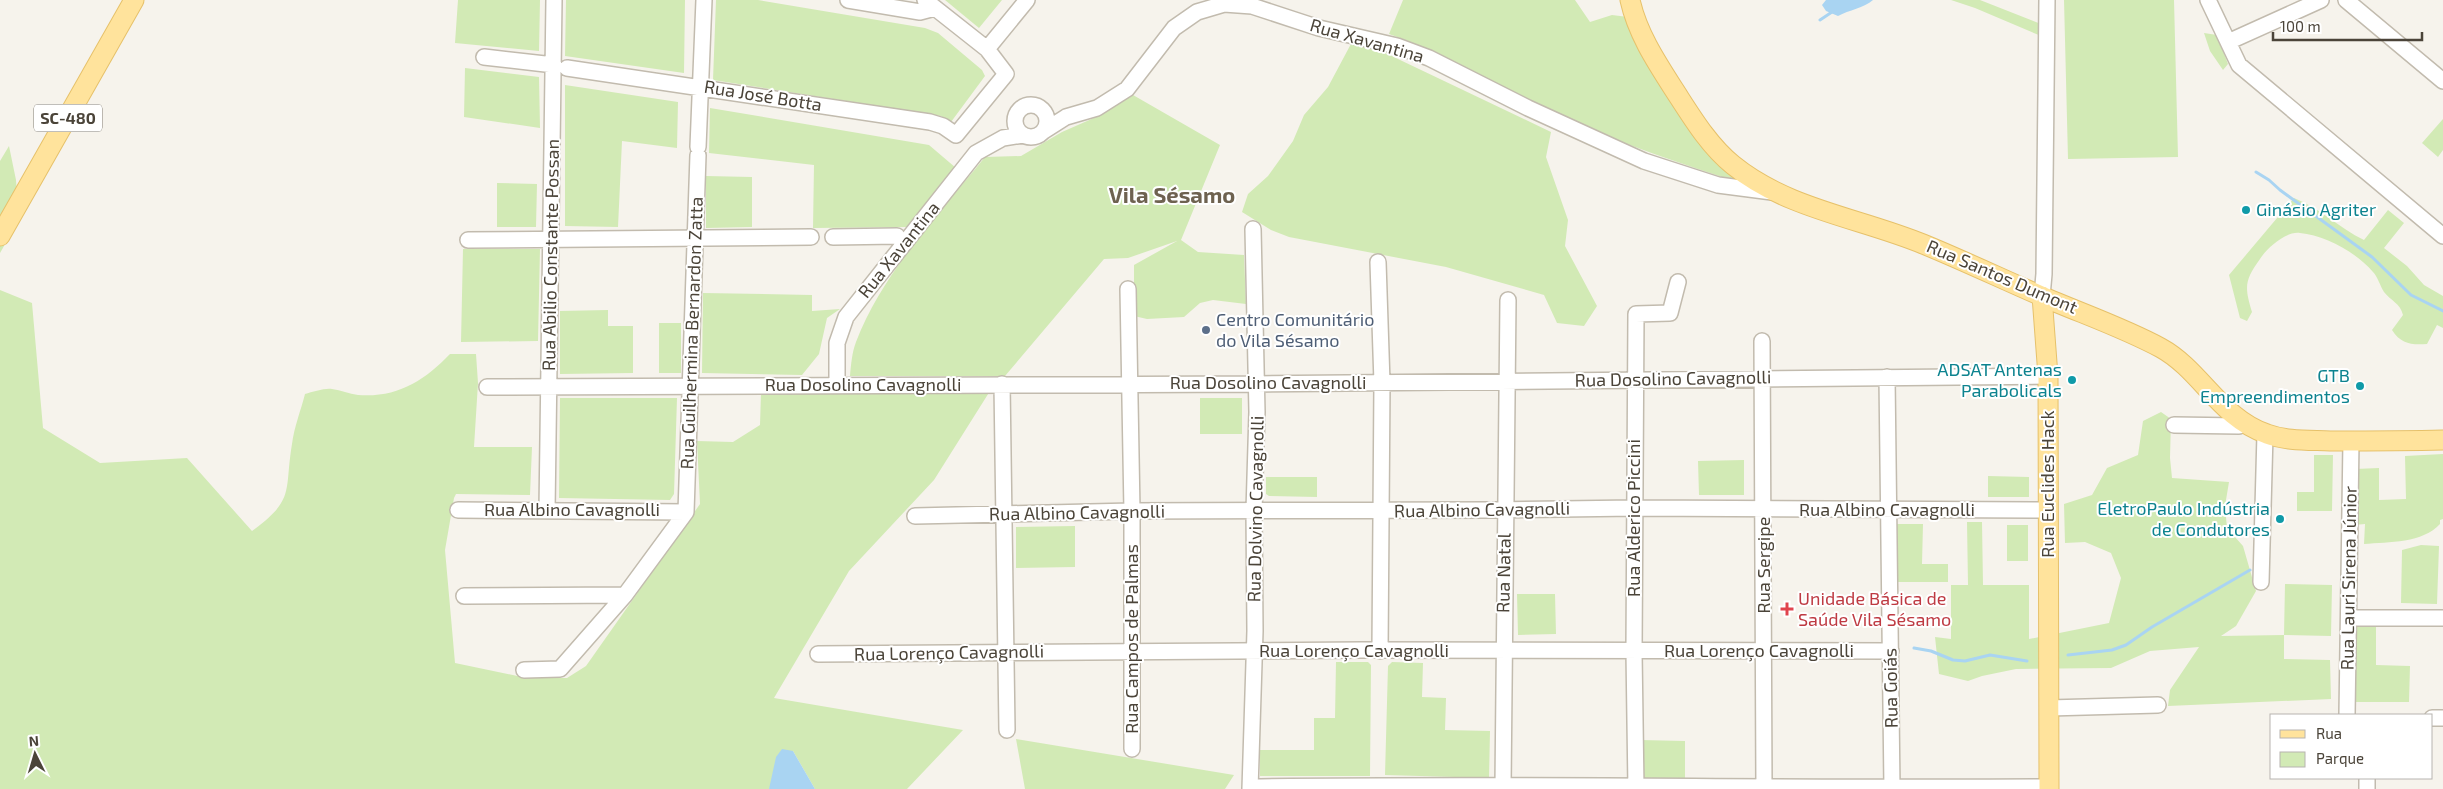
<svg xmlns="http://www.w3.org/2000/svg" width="2443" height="789" viewBox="0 0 2443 789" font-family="'Exo 2',sans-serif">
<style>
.green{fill:#d2eab5}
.water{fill:#a9d4f2}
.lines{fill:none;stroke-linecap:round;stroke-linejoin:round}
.stream{stroke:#a9d4f2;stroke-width:3}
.minor-casing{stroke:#c2bbae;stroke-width:18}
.major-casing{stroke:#e6c16a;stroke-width:21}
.minor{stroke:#fff;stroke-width:15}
.major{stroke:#ffe39c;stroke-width:19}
.culture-dot{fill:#0f9aa8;stroke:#fff;stroke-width:2}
.service-dot{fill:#5c6f8a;stroke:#fff;stroke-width:2}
.health-dot{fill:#e0444e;stroke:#fff;stroke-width:2}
.labels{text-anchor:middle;stroke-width:4;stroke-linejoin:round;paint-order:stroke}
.shield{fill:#fff;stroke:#817c74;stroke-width:1}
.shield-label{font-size:16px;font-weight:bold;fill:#4b4439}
.street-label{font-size:18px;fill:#4b4439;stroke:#fff}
.culture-label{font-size:18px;fill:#0d838f;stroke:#fff;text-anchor:end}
.service-label{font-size:18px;fill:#4e5e75;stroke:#fff;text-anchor:start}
.health-label{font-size:18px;fill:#be3a42;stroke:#fff;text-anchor:start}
.district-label{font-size:22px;font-weight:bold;fill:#6e6250;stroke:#fff}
</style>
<rect width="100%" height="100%" fill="#f6f3ec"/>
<path class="green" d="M458 0H540L539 51 455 43Z
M566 0H685L684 73 565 56Z
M716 0H758L925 28 938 33 982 70 985 76 951 122 941 116 713 80Z
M945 0H1002L979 28Z
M1403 0H1575L1590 22 1612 15 1628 17 1716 157 1739 183C1682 163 1626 146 1571 121 1510 93 1453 56 1389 34Z
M1951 0H1980L2041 24V36L1975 8Z
M2064 0H2174L2178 157 2068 159Z
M2204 33 2217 35 2228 64 2223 70 2210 51Z
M1352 42 1377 49 1551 132 1546 157 1568 220 1565 246 1597 306 1584 326 1557 323 1544 295 1446 267 1289 237 1271 230 1242 212 1248 194 1268 176 1293 141 1304 115 1328 87Z
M465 68 539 77 540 128 464 117Z
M565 85 678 102 677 148 622 141 618 227 565 226Z
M1133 95 1220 145 1181 240 1198 252 1244 255 1246 304 1213 300 1200 303 1184 317 1147 319 1134 316V265L1177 241 1128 258 1104 259 1005 376H850C851 365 852 352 856 342 883 272 938 215 985 157L1021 156 1062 132 1103 114Z
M710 108 929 145 956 168 907 227 813 228 814 165 709 153Z
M2443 119V150L2438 157 2422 143Z
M9 146 16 180 19 220 0 253V161Z
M706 176 752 177V227L706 228Z
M497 183 537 184 536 227H497Z
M2294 198C2320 208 2339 228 2364 240L2388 210 2404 223 2384 248 2407 266 2424 285 2443 296V328L2437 325 2427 344C2411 345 2401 344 2392 330L2403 315C2400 303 2391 301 2384 292 2380 286 2378 277 2373 272 2357 253 2325 235 2300 233 2286 231 2267 248 2260 259 2245 280 2244 286 2252 312L2247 321 2240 318 2229 275Z
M463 249H540L538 341 461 342Z
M0 290 32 303 43 428 100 463 187 458 252 531C296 499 284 491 292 444 294 427 301 410 305 394 313 392 324 388 332 389 341 390 349 394 358 395 397 398 424 381 450 354H476L478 383 474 447H532L530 495 456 494 454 498 445 550 455 663 527 678H567L586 666 700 504 697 441 733 442 760 425 761 393 990 391 934 480 849 571 774 698 963 730 907 789H815L793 751 769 789H0Z
M703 293 812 295V311L840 309 827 318 819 354 802 375 702 373Z
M608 310V326H633V373L560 374V311Z
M659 323H681V373H659Z
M560 398H677L674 494 670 500 559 498Z
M1200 398H1242V434H1200Z
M2161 412 2171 419 2170 458 2172 478 2229 482 2225 506 2227 528 2243 546 2256 591 2236 626 2221 636 2284 635 2285 584 2332 585 2331 636 2284 635V659L2330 660 2331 699 2168 706 2170 690 2199 647 2150 651 2111 668 2016 669 1982 676 1968 681 1939 674 1935 637 1951 639V585H1968L1967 522H1982L1983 585H2029V639L2109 623 2121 578 2111 553 2085 542 2065 543 2064 504 2092 495 2107 468 2138 455 2143 421Z
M2443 454V519L2440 520V524C2423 543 2389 542 2364 544L2365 524 2354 525 2355 469 2379 468V500L2406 499 2405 456Z
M2314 455H2333L2332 511H2297V492H2314Z
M1744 460V495H1699L1698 461Z
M1988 476 2029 477V497H1988Z
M1266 477H1317V497L1269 496 1266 494Z
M1895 524H1923L1922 564H1948V582H1895Z
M2007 525H2028V561H2007Z
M1075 526V567L1016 568V527Z
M2421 545 2439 546 2437 604 2401 603 2402 550Z
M1517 594H1555L1556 634 1518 635Z
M2353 624 2376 625V665L2410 666 2409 702H2351Z
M1336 662H1368L1371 665 1370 776H1260V750H1314V718H1335Z
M1392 662 1423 663 1422 697 1446 698 1445 730 1490 731 1489 778 1385 775 1388 666Z
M1016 739 1234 775 1225 789H1025Z
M1640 740 1685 741V778H1640Z"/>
<path class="water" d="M1826 0H1873C1864 8 1849 10 1838 16L1826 11 1822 5Z
M782 749 793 751 815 789H769L776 757Z"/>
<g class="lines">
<path class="stream" d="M1820 20 1832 12
M2256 172 2269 180 2280 190 2372 257 2411 295 2443 311
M1914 648 1931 651 1953 660 1965 661 1990 655 2027 661
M2068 655 2112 650 2126 645 2152 627 2250 570"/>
<g class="minor-casing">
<path id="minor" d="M848 0 920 12 935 8
M2208 0 2239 65 2443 236
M2346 0 2443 81
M2228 42 2321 0
M987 49 1027 0
M484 57 554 65
M567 68 930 122 943 126 956 135 1006 74 987 49 925 0
M1015 121a16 16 0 1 1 32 0a16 16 0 1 1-32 0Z
M1044 131 1066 117 1097 108 1127 89 1174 28 1197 12 1224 4 1252 6 1319 28 1397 46 1429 58 1528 108 1644 161 1718 185 1772 192
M698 147 704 0
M833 237 897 236
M468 240 811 237
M1378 262 1382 383 1380 651
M1128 289 1132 511V749
M2042 296 2044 274 2047 0
M1762 341 1764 789
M1887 377 1892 789
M837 384V343L846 317 976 153 1003 138 1023 135
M1002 384 1007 730
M487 387 1257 384 2048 376
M2174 425 2239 426 2243 421
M458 510 686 512
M547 511 554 0
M686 512 698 155
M915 516 1132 511 1491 510 1635 508 2048 510
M2261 582 2265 434
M464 596 625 595
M2349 618H2443
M818 654 1362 650 1891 651
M524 670 560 669 625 595 686 512
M2049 708 2158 705
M2347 715 2351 441
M2432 718H2443
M2367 778V789
M1503 786 1508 300
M1250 787C1516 783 1782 789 2049 787
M1250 789 1255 631 1254 511 1257 412 1253 229
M1636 789 1634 652 1636 314 1670 313 1678 282"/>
</g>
<g class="major-casing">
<path id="major" d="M1630 0C1637 32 1655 60 1673 88 1690 114 1708 145 1733 165 1787 209 1860 218 1923 244 1962 260 2000 278 2039 295 2080 313 2122 327 2161 348 2201 370 2220 418 2267 434 2286 441 2309 440 2330 441 2368 441 2405 441 2443 440
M0 236 134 0
M2042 296 2048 376 2049 789"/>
</g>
<use href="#minor" class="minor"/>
<use href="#major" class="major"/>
</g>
<g class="culture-dot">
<circle cx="2246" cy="210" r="5"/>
<circle cx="2072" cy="380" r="5"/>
<circle cx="2360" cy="386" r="5"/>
<circle cx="2280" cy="519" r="5"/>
</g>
<circle class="service-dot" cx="1206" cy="330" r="5"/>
<path class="health-dot" d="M1784.5 601.5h5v5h5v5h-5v5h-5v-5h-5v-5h5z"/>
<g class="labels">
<rect class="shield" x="34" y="104.5" width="68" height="27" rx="4"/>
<g class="shield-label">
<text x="68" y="124">SC-480</text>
</g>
<g class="street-label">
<text transform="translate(1367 41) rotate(16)" y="6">Rua Xavantina</text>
<text transform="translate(763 96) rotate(9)" y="6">Rua José Botta</text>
<text transform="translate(899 250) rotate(-51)" y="6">Rua Xavantina</text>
<text transform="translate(551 255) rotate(-89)" y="6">Rua Abilio Constante Possan</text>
<text transform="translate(2002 277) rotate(23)" y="6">Rua Santos Dumont</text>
<text transform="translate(692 333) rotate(-88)" y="6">Rua Guilhermina Bernardon Zatta</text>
<text transform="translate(1673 379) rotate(-1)" y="6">Rua Dosolino Cavagnolli</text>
<text x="1268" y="389">Rua Dosolino Cavagnolli</text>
<text x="863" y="391">Rua Dosolino Cavagnolli</text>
<text transform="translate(2048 484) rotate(-90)" y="6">Rua Euclides Hack</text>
<text transform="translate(1256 509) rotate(-89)" y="6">Rua Dolvino Cavagnolli</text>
<text x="572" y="516">Rua Albino Cavagnolli</text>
<text transform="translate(1482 510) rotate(-1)" y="6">Rua Albino Cavagnolli</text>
<text x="1887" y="516">Rua Albino Cavagnolli</text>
<text transform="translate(1077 513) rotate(-1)" y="6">Rua Albino Cavagnolli</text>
<text transform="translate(1634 518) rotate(-90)" y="6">Rua Alderico Piccini</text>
<text transform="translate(1764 565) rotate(-90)" y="6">Rua Sergipe</text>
<text transform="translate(1504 573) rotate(-89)" y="6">Rua Natal</text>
<text transform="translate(2349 578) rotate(-89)" y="6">Rua Lauri Sirena Júnior</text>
<text transform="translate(1132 639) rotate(-90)" y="6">Rua Campos de Palmas</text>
<text x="1354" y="657">Rua Lorenço Cavagnolli</text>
<text x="1759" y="657">Rua Lorenço Cavagnolli</text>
<text transform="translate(949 653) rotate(-1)" y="6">Rua Lorenço Cavagnolli</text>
<text transform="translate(1891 688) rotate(-91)" y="6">Rua Goiás</text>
</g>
<g class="culture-label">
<text x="2256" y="216" text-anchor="start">Ginásio Agriter</text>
<text x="2062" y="376">ADSAT Antenas<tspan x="2062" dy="21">Parabolicals</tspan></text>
<text x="2350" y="382">GTB<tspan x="2350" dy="21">Empreendimentos</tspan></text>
<text x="2270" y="515">EletroPaulo Indústria<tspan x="2270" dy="21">de Condutores</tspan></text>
</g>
<g class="service-label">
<text x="1216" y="326">Centro Comunitário<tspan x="1216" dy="21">do Vila Sésamo</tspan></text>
</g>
<g class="health-label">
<text x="1798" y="605">Unidade Básica de<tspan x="1798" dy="21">Saúde Vila Sésamo</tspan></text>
</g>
<g class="district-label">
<text x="1172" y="203">Vila Sésamo</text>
</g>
</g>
<rect x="2270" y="714" width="162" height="65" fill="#ffffff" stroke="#b7b4b0"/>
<rect x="2280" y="730" width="25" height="8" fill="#ffe39c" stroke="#b7b4b0"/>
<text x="2316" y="739" font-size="15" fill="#4b4439">Rua</text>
<rect x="2280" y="752" width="25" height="15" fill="#d2eab5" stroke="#b7b4b0"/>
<text x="2316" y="764" font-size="15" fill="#4b4439">Parque</text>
<g transform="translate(35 754) rotate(355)" stroke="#ffffff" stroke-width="4" paint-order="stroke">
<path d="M0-4L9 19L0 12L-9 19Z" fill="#4b4439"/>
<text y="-8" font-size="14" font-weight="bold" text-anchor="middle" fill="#4b4439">N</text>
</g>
<path d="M2273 32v8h149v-8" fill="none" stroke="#4b4439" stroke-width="2.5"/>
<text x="2280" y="32" font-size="15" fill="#4b4439" stroke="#ffffff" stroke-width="4" paint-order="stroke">100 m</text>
</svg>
